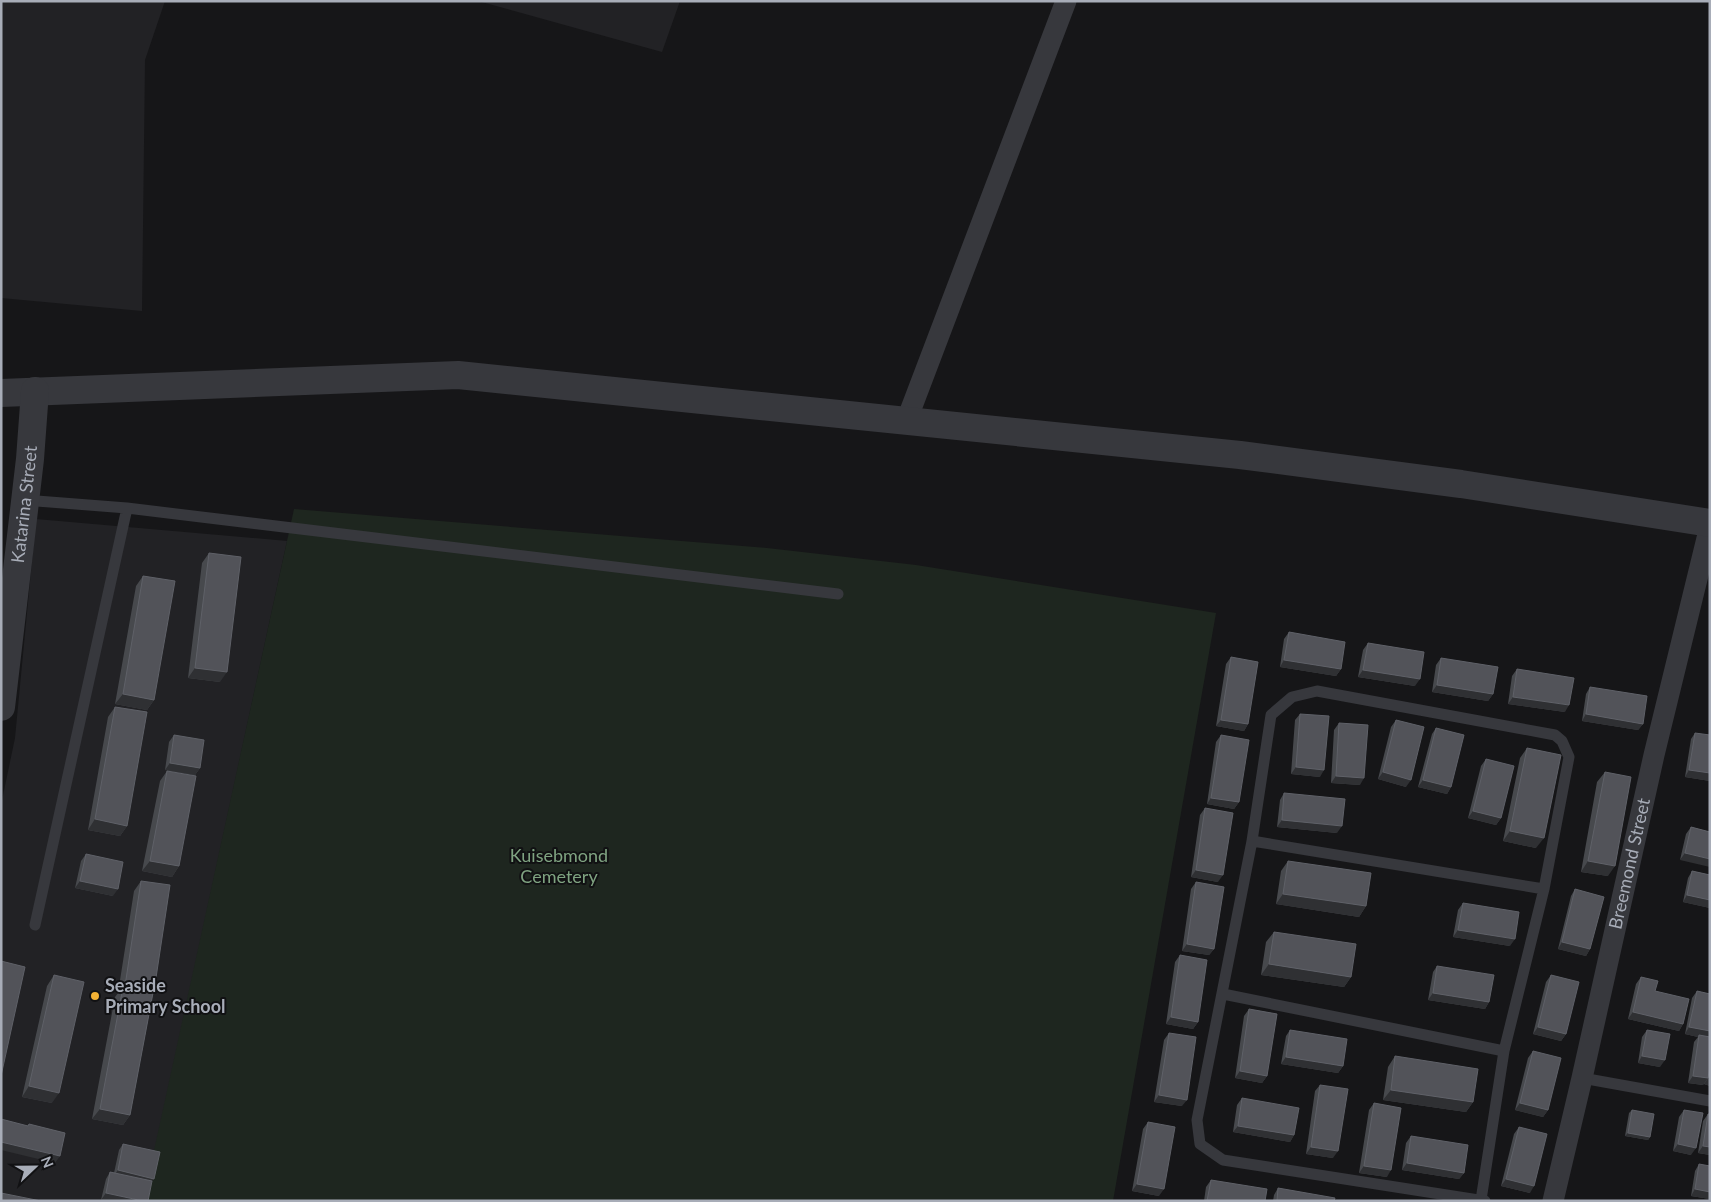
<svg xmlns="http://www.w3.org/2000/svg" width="1711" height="1202" viewBox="0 0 1711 1202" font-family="Lato,sans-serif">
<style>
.built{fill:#222225}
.green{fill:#1e261f}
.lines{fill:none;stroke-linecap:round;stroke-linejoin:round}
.service{stroke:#37383d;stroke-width:11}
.minor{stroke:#37383d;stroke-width:21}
.tertiary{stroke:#37383d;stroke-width:28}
.wall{fill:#47494d}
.shaded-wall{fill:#2f3033}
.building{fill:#525359;stroke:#5f6168}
.poi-dot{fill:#f2b134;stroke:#111113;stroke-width:2}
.labels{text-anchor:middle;stroke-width:4;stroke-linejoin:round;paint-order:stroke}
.street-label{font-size:18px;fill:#a8adb8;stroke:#111113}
.park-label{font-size:18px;fill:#7fa381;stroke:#111113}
.poi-label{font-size:18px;font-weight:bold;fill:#a8adb8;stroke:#111113;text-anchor:start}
</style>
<rect width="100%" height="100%" fill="#161618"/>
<path class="built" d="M1 1H165L145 60 142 311 1 298Z
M478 1H680L662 52Z
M36 519 287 541 144 1201H1V805L15 738Z"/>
<path class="green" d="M294 509 767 548 916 565 1216 613 1113 1201H143Z"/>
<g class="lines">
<path class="service" d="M24 500 127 508 838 594
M1252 841 1544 889
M35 925 127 508
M1223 994 1504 1051
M1582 1078 1710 1101
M1481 1200 1504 1051 1544 889 1569 757 1562 741 1555 735 1317 691 1292 697 1271 715 1252 841 1197 1120 1200 1144 1223 1160 1485 1201"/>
<g class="minor">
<path d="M906 422 1066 1"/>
<path id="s1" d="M1553 1201 1582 1078 1654 755 1710 526"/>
</g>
<g class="tertiary">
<path d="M1 393 458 375 1240 455 1461 484 1710 523"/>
<path id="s2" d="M1 707 30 459 35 391"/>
</g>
</g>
<path class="wall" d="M209 553 220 682 188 678 202 563Z
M143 576 154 700 147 710 115 704 136 586Z
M1289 632 1341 669 1336 676 1280 667 1284 639Z
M1368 643 1415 686 1358 677 1363 650Z
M1231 657 1248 724 1244 731 1216 726 1226 664Z
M1441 658 1493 694 1488 701 1432 692 1436 665Z
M1517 669 1565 712 1508 704 1512 676Z
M1590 687 1643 724 1638 730 1582 721 1586 694Z
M115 707 127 826 120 836 88 830 108 717Z
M1300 714 1320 777 1291 774 1295 720Z
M1396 720 1406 787 1378 779 1391 727Z
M1339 723 1360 785 1331 783 1334 730Z
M1436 728 1451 787 1447 794 1418 787 1432 734Z
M1695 733 1710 781 1685 777 1691 739Z
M174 735 200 768 195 775 165 770 169 742Z
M1221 735 1239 802 1234 809 1207 804 1216 742Z
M1527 748 1536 848 1503 841 1520 758Z
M1486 759 1501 818 1496 825 1468 818 1481 766Z
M167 771 179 866 172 877 142 871 160 781Z
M1605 772 1608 876 1581 872 1597 782Z
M1284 793 1337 833 1277 827 1280 800Z
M1205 808 1218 882 1191 877 1200 815Z
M1691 827 1710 832 1680 860 1686 834Z
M86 854 113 896 75 888 81 861Z
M1288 861 1366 906 1359 917 1276 904 1281 871Z
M1692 871 1710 875V908L1683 902 1688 878Z
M141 881 153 993 130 1115 123 1125 92 1119 115 997 118 993 134 891Z
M1196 882 1214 949 1209 955 1182 951 1191 889Z
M1575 889 1590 949 1586 956 1558 949 1571 896Z
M1463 903 1510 946 1453 937 1458 910Z
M1274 932 1351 977 1344 987 1261 975 1266 942Z
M1180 955 1198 1022 1193 1029 1166 1024 1175 962Z
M1437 966 1489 1002 1485 1009 1428 1000 1433 972Z
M54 975 52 1103 22 1097 47 986Z
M1551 975 1566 1034 1561 1041 1533 1034 1546 982Z
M1641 977 1655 991 1683 1024 1679 1031 1628 1019 1636 984Z
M1697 991 1710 994V1086L1704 1084V1083L1703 1085 1688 1083 1694 1042 1698 1037 1685 1034 1692 998Z
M1249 1009 1267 1076 1262 1083 1235 1078 1244 1016Z
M1290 1030 1343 1066 1338 1073 1281 1064 1286 1036Z
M1647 1030 1660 1067 1638 1063 1642 1037Z
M1169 1033 1182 1106 1154 1102 1164 1040Z
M1533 1051 1548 1110 1543 1117 1515 1110 1528 1058Z
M1395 1056 1473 1102 1466 1112 1383 1100 1388 1067Z
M1320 1085 1333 1158 1306 1154 1315 1091Z
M1242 1098 1294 1135 1290 1142 1233 1132 1237 1105Z
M1374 1103 1387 1177 1359 1173 1369 1110Z
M1632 1110 1650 1137 1648 1140 1625 1136 1629 1113Z
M1684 1110 1691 1155 1673 1151 1679 1117Z
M1708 1114 1710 1155 1698 1153 1703 1121Z
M1148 1122 1159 1196 1132 1191 1143 1129Z
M1519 1127 1530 1193 1501 1186 1514 1134Z
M1411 1136 1464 1173 1459 1179 1402 1170 1406 1143Z
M123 1144 160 1152 101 1200 106 1179 110 1172 114 1173 119 1150Z
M1699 1164 1710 1199 1691 1196 1695 1171Z
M1211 1180 1265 1201H1204L1206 1187Z
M1278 1188 1334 1201H1273L1274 1195Z"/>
<path class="shaded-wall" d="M1284 660 1341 669 1336 676 1280 667Z
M195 668 227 672 220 682 188 678Z
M1363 670 1420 679 1415 686 1358 677Z
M1437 685 1493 694 1488 701 1432 692Z
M123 694 154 700 147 710 115 704Z
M1513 697 1569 705 1565 712 1508 704Z
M1586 714 1643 724 1638 730 1582 721Z
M1221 720 1248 724 1244 731 1216 726Z
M170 763 200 768 195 775 165 770Z
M1296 767 1324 770 1320 777 1291 774Z
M1689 770 1710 773V781L1685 777Z
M1383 772 1411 780 1406 787 1378 779Z
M1336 776 1364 778 1360 785 1331 783Z
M1423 780 1451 787 1447 794 1418 787Z
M1211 798 1239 802 1234 809 1207 804Z
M1473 811 1501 818 1496 825 1468 818Z
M95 819 127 826 120 836 88 830Z
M1282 820 1342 826 1337 833 1277 827Z
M1510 831 1544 838 1536 848 1503 841Z
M1685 853 1710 859V867L1680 860Z
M150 861 179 866 172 877 142 871Z
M1588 861 1615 866 1608 876 1581 872Z
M1196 870 1223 875 1218 882 1191 877Z
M80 881 118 889 113 896 75 888Z
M1283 894 1366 906 1359 917 1276 904Z
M1687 895 1710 900V908L1683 902Z
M1458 930 1515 939 1510 946 1453 937Z
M1562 942 1590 949 1586 956 1558 949Z
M1187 944 1214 949 1209 955 1182 951Z
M1269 964 1351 977 1344 987 1261 975Z
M125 986 154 991 147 1001 122 990Z
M1433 993 1489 1002 1485 1009 1428 1000Z
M1633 1012 1683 1024 1679 1031 1628 1019Z
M1171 1017 1198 1022 1193 1029 1166 1024Z
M1538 1027 1566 1034 1561 1041 1533 1034Z
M1689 1027 1710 1031V1039L1699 1035 1698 1037 1685 1034Z
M1642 1056 1665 1060 1660 1067 1638 1063Z
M1286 1057 1343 1066 1338 1073 1281 1064Z
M1240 1071 1267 1076 1262 1083 1235 1078Z
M1693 1076 1708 1078 1703 1085 1688 1083Z
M1709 1077 1710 1078V1086L1704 1084Z
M29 1086 59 1093 52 1103 22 1097Z
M1391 1090 1473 1102 1466 1112 1383 1100Z
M1159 1095 1187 1100 1182 1106 1154 1102Z
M1520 1103 1548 1110 1543 1117 1515 1110Z
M100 1109 130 1115 123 1125 92 1119Z
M1238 1126 1294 1135 1290 1142 1233 1132Z
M1628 1133 1650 1137 1648 1140 1625 1136Z
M1 1142 60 1156 55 1163 1 1150Z
M1678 1144 1696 1148 1691 1155 1673 1151Z
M1703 1146 1710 1147V1155L1698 1153Z
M1311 1147 1338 1151 1333 1158 1306 1154Z
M1407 1163 1464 1173 1459 1179 1402 1170Z
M1364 1166 1391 1170 1387 1177 1359 1173Z
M118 1170 154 1179 149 1186 113 1177Z
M1506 1179 1534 1186 1530 1193 1501 1186Z
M1137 1184 1164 1189 1159 1196 1132 1191Z
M1695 1189 1710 1192V1199L1691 1196Z
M106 1193 143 1201H105L101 1200Z"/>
<path class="building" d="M209 553 241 557 227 672 195 668Z
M143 576 175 581 154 700 123 694Z
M1289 632 1345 642 1341 669 1284 660Z
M1368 643 1424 652 1420 679 1363 670Z
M1231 657 1258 662 1248 724 1221 720Z
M1441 658 1498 667 1493 694 1437 685Z
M1517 669 1574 678 1569 705 1513 697Z
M1590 687 1647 696 1643 724 1586 714Z
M115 707 147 712 127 826 95 819Z
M1300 714 1329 716 1324 770 1296 767Z
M1396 720 1424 727 1411 780 1383 772Z
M1339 723 1368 725 1364 778 1336 776Z
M1436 728 1464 735 1451 787 1423 780Z
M1695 733 1710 735V773L1689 770Z
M174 735 204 740 200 768 170 763Z
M1221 735 1249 740 1239 802 1211 798Z
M1527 748 1561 755 1544 838 1510 831Z
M1486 759 1514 766 1501 818 1473 811Z
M167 771 196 776 179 866 150 861Z
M1605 772 1631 777 1615 866 1588 861Z
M1284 793 1345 799 1342 826 1282 820Z
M1205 808 1233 813 1223 875 1196 870Z
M1691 827 1710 832V859L1685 853Z
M86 854 123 862 118 889 80 881Z
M1288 861 1371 873 1366 906 1283 894Z
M1692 871 1710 875V900L1687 895Z
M141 881 170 885 154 991 125 986Z
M1196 882 1224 887 1214 949 1187 944Z
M1575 889 1604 897 1590 949 1562 942Z
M1463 903 1519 912 1515 939 1458 930Z
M1274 932 1356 944 1351 977 1269 964Z
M1180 955 1207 960 1198 1022 1171 1017Z
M1 961 25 967 1 1076Z
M1437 966 1494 975 1489 1002 1433 993Z
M54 975 84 982 59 1093 29 1086Z
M1551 975 1579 982 1566 1034 1538 1027Z
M1641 977 1658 981 1655 991 1689 999 1683 1024 1633 1012Z
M123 987 153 993 130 1115 100 1109Z
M1697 991 1710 994V1031L1689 1027Z
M1249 1009 1277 1014 1267 1076 1240 1071Z
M1290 1030 1347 1039 1343 1066 1286 1057Z
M1647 1030 1670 1034 1665 1060 1642 1056Z
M1169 1033 1196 1037 1187 1100 1159 1095Z
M1699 1035 1710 1037V1065L1708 1078 1693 1076Z
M1533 1051 1561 1058 1548 1110 1520 1103Z
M1395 1056 1478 1069 1473 1102 1391 1090Z
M1320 1085 1348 1089 1338 1151 1311 1147Z
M1242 1098 1299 1108 1294 1135 1238 1126Z
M1374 1103 1401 1108 1391 1170 1364 1166Z
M1632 1110 1654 1114 1650 1137 1628 1133Z
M1684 1110 1703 1113 1696 1148 1678 1144Z
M1708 1114H1710V1147L1703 1146Z
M1 1119 28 1126 29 1124 65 1133 60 1156 1 1142Z
M1148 1122 1175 1127 1164 1189 1137 1184Z
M1519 1127 1547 1134 1534 1186 1506 1179Z
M1411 1136 1468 1145 1464 1173 1407 1163Z
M123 1144 160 1152 154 1179 118 1170Z
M1699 1164 1710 1166V1192L1695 1189Z
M110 1172 152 1181 148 1201H143L106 1193Z
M1211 1180 1267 1189 1265 1201H1207Z
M1278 1188 1335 1198 1334 1201H1277Z
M1 1193 41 1201H1Z"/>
<circle class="poi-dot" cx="95" cy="996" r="5"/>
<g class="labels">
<g class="street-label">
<text dy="6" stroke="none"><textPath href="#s2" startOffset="204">Katarina Street</textPath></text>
<text dy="6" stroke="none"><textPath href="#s1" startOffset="346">Breemond Street</textPath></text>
</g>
<g class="park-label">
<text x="559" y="862">Kuisebmond<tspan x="559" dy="21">Cemetery</tspan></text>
</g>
<g class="poi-label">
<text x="105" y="992">Seaside<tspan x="105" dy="21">Primary School</tspan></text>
</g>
</g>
<rect width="1711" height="1202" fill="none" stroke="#a8adb8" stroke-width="5"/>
<g transform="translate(35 1167) rotate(68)" stroke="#111113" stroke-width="4" paint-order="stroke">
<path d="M0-4L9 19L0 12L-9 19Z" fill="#a8adb8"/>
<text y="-8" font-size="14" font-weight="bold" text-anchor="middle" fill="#a8adb8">N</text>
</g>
</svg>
